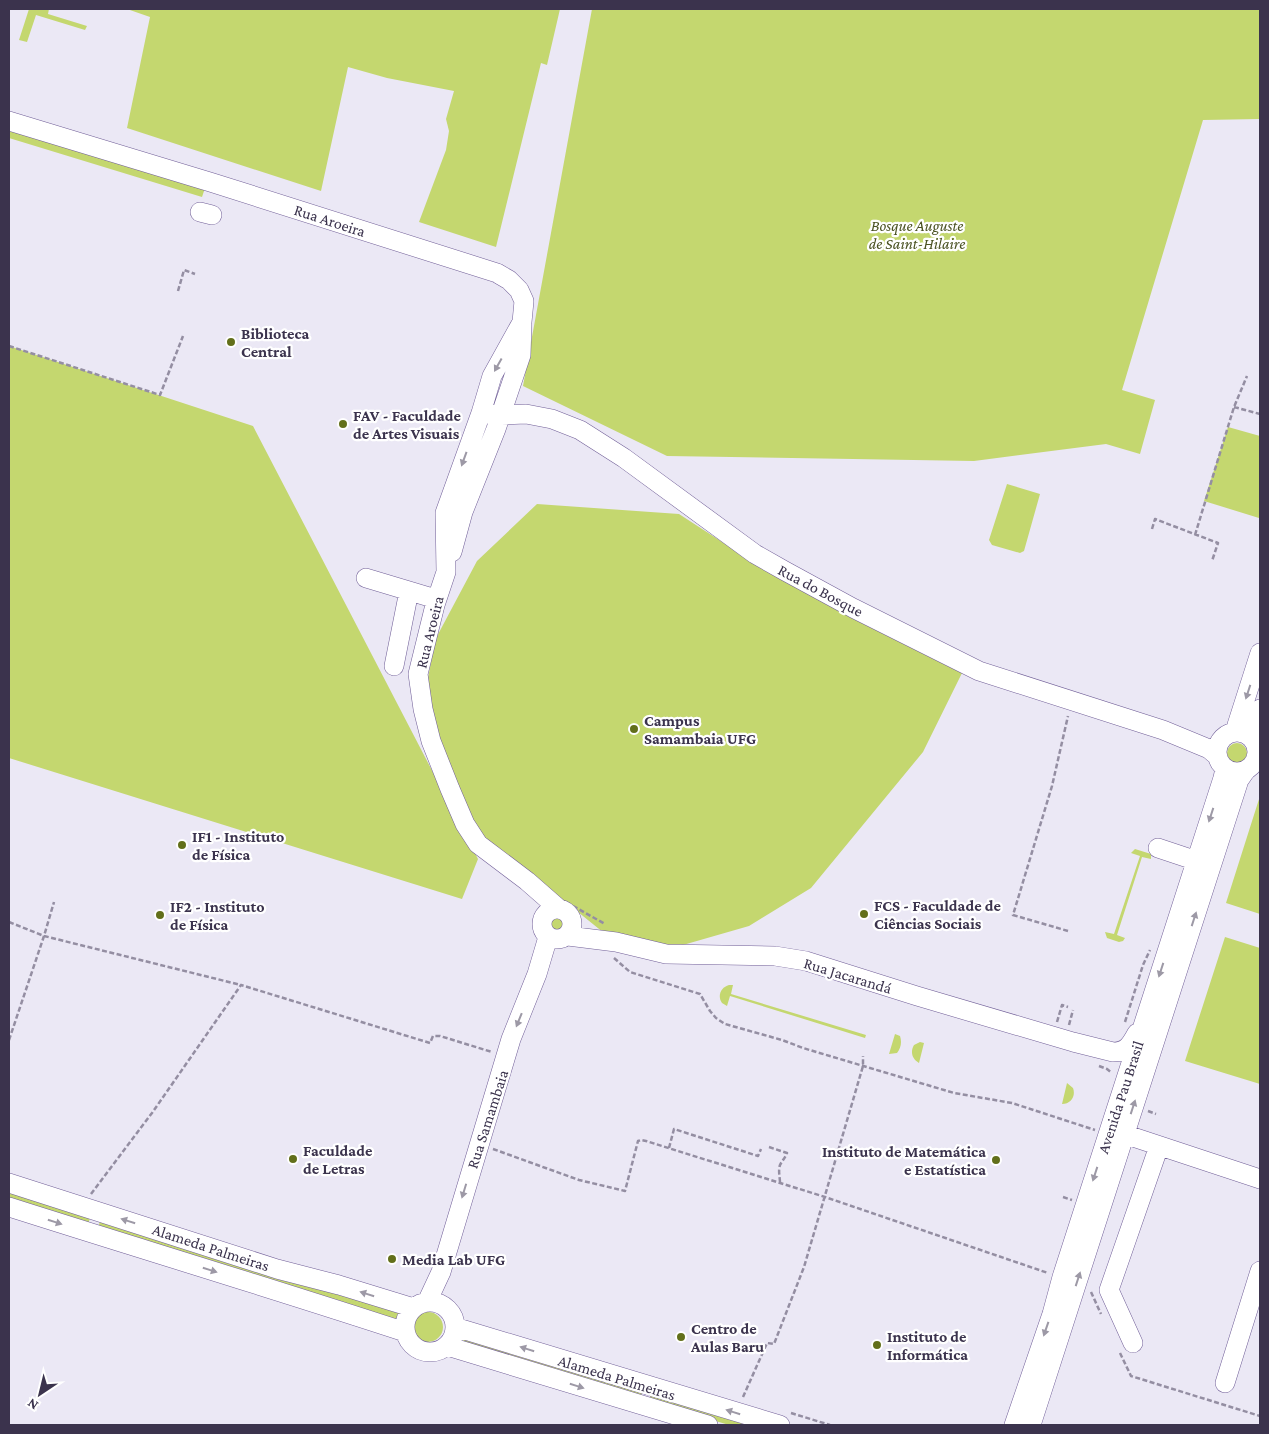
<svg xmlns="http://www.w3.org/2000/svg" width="1269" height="1434" viewBox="0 0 1269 1434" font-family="'Crimson Pro',serif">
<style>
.green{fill:#c4d76f}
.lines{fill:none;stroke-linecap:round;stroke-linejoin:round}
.minor-casing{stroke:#715f98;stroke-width:20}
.path{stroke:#948ea2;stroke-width:2.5;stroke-dasharray:5 2.5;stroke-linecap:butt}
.minor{stroke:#fff;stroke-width:19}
.oneway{fill:#9d99a6}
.poi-dot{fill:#626f1a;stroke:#fff;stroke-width:2}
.labels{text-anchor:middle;stroke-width:4.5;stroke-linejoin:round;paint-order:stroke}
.street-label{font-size:16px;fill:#3b334d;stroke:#fff}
.park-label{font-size:16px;font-style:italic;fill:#4a5222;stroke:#fff}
.poi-label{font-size:16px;font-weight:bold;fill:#3b334d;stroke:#fff;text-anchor:start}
</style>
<rect width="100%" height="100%" fill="#ebe8f5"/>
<path class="green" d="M29 9H49L48 14 87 26 85 30 36 15 27 42 19 40Z
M127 9H560L547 65 541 63 496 247 419 222 446 150 449 131 446 119 454 91 387 78 348 67 321 191 127 128 150 17Z
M592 9H1260V119L1203 120 1122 390 1155 400 1140 454 1106 444 974 461 667 456 523 386Z
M9 126 205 188 202 197 9 138Z
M9 346 253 426 478 859 462 899 9 758Z
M1228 427 1260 436V513L1259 518 1204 501Z
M1007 484 1040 494 1024 551 1020 553 992 545 989 540Z
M537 504 679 514 753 562 962 673 923 752 811 888 749 926 676 947 604 933 547 887 485 849 423 705 435 640 477 561Z
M1227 753a10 10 0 1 1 20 0a10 10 0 1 1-20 0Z
M1260 796V914L1226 903Z
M1135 849 1151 854V859L1142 857 1117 935 1125 938 1123 941 1119 942 1107 938 1105 932 1114 934 1140 856 1131 853Z
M549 924a9 9 0 1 1 18 0a9 9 0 1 1-18 0Z
M1225 937 1260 948V1084L1185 1061Z
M729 985H733L731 994 866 1035 865 1038 730 996 727 1006 722 1003C717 996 721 987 729 985Z
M895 1034 900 1036C902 1042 901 1048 897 1053L889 1054Z
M920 1042 924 1043 919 1063C912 1059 910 1052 914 1045Z
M1067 1083 1073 1088C1076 1096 1071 1104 1062 1104Z
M9 1189 91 1214 88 1225 9 1200Z
M101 1218 403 1311 401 1323 98 1228Z
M413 1327a15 15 0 1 1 30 0a15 15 0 1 1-30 0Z
M465 1334 643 1389 641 1397 463 1342Z
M651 1392 760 1425H729L649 1401Z"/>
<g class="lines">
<g class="minor-casing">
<path id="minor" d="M9 121 210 182 497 273 509 280 519 290 524 301 522 322 492 376 481 413 445 513 446 572 435 605 418 674 423 709 431 741 450 789 465 824 478 844 527 881 559 909
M200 212 212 215
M481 413 501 415 526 414 552 419 580 430 624 458 755 554 785 571 853 608 979 671 1163 730 1209 749 1216 755
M452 552 463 512 496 429 521 355 522 324
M366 578 436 599
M394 666 409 591
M1237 731V725L1260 653
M1217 752a20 20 0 1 1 40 0a20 20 0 1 1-40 0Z
M1253 739 1254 729 1260 709
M1158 848 1197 861
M542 924a15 15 0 1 1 30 0a15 15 0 1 1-30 0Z
M568 936 616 942 666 954 775 956 806 961 917 996 1073 1042 1113 1052C1127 1052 1131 1044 1137 1033
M1124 1134 1260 1179
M9 1183 277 1269 339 1285 414 1308
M9 1207C141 1249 274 1289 405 1332
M427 1302 441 1272 511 1039 537 974 548 937
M405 1327a25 25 0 1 1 50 0a25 25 0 1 1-50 0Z
M455 1327 780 1425
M1133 1343 1109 1290 1159 1146
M447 1346 708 1425
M1225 1383 1260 1271
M1014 1425 1052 1314 1062 1277 1223 778 1225 768
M1031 1425 1239 780 1246 770"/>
</g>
<path class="path" d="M178 291 184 270 195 274
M9 346 160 395 183 336
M1234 407 1260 414
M1152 529 1155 519 1218 543 1212 561
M1195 535 1234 407 1247 376
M573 906 605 924
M9 922 44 936 241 985
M1068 931 1013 915 1052 786 1068 716
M614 958 630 972 700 994 710 1011 716 1018 725 1024 782 1040 803 1048 954 1093 1012 1103 1095 1130
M1057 1022 1062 1005 1068 1007
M1125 1022 1143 965 1150 950
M1069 1025 1073 1010
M9 1040 44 936 54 902
M1099 1066 1107 1069 1112 1073
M1148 1111 1156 1114
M769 1147 787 1153C785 1158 782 1161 780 1165 778 1171 780 1177 780 1183
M669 1148 674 1129 758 1156 761 1149
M493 1149 579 1180 625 1191 638 1141 641 1140 646 1141 825 1197 1048 1273
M91 1194 152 1113 241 985 430 1043 433 1036H440L492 1052
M1063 1197 1072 1200
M1091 1292 1101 1314
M1120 1353 1131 1376 1260 1416
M743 1397 767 1343 774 1344 804 1267 863 1066V1056
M791 1413 830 1425"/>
<use href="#minor" class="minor"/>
</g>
<defs><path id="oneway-solid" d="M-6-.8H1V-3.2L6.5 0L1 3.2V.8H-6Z" transform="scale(1.25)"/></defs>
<g class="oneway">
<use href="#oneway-solid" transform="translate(498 365) rotate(119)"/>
<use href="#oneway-solid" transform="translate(464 459) rotate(110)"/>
<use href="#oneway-solid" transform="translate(1248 692) rotate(108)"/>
<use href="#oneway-solid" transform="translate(1211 815) rotate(108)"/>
<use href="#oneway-solid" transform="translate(1194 919) rotate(-72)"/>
<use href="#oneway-solid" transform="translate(1161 970) rotate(108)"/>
<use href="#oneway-solid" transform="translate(519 1020) rotate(112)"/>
<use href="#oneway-solid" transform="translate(1133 1107) rotate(-72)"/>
<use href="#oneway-solid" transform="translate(1095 1174) rotate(108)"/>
<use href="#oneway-solid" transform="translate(464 1191) rotate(107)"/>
<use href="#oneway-solid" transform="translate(128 1221) rotate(-163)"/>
<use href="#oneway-solid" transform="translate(55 1222) rotate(18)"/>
<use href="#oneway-solid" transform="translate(210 1270) rotate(17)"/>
<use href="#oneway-solid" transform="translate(1078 1279) rotate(-72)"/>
<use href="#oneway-solid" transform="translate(367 1294) rotate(-162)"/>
<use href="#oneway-solid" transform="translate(1046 1329) rotate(109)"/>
<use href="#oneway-solid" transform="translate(527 1349) rotate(-163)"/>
<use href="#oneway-solid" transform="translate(577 1386) rotate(17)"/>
<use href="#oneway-solid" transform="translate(733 1412) rotate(-163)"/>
</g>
<g class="poi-dot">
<circle cx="231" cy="342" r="5"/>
<circle cx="343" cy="424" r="5"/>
<circle cx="634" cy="729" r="5"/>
<circle cx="182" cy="845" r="5"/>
<circle cx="864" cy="914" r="5"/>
<circle cx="160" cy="915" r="5"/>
<circle cx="293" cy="1159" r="5"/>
<circle cx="996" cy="1160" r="5"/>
<circle cx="392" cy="1259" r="5"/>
<circle cx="681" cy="1337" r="5"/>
<circle cx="877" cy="1345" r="5"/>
</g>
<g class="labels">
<g class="street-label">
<text transform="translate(330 220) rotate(18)" y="6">Rua Aroeira</text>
<text transform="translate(821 590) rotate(28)" y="6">Rua do Bosque</text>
<text transform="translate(429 632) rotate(-76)" y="6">Rua Aroeira</text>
<text transform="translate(848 975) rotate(17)" y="6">Rua Jacarandá</text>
<text transform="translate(1120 1097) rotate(-72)" y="6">Avenida Pau Brasil</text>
<text transform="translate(487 1119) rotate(-72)" y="6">Rua Samambaia</text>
<text transform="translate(211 1247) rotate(18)" y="6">Alameda Palmeiras</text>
<text transform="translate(617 1377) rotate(17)" y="6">Alameda Palmeiras</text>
</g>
<g class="park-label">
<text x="917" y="231">Bosque Auguste<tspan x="917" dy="18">de Saint-Hilaire</tspan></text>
</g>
<g class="poi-label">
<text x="241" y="339">Biblioteca<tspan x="241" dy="18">Central</tspan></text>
<text x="353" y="421">FAV - Faculdade<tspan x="353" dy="18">de Artes Visuais</tspan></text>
<text x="644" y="726">Campus<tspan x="644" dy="18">Samambaia UFG</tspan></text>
<text x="192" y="842">IF1 - Instituto<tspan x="192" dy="18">de Física</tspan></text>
<text x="874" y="911">FCS - Faculdade de<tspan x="874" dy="18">Ciências Sociais</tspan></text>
<text x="170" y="912">IF2 - Instituto<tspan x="170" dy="18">de Física</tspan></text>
<text x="303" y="1156">Faculdade<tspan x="303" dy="18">de Letras</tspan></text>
<text x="986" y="1157" text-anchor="end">Instituto de Matemática<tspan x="986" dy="18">e Estatística</tspan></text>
<text x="402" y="1265">Media Lab UFG</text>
<text x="691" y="1334">Centro de<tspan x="691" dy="18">Aulas Baru</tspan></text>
<text x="887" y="1342">Instituto de<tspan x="887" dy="18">Informática</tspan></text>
</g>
</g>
<rect width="1269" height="1434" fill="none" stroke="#3b334d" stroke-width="20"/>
<g transform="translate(40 1394) rotate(215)" stroke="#ffffff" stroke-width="4" paint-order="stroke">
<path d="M0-4L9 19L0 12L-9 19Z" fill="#3b334d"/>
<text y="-8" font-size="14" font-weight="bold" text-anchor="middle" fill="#3b334d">N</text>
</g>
</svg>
